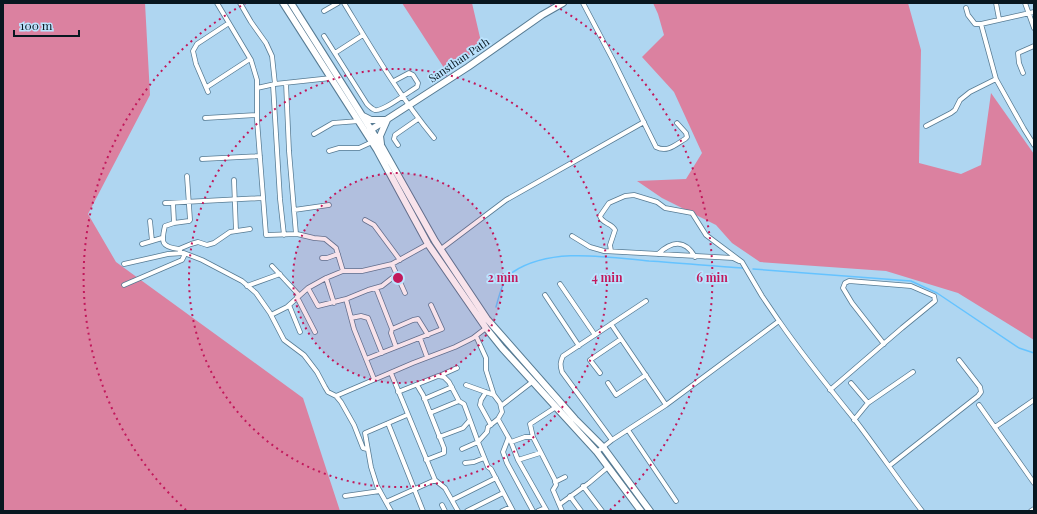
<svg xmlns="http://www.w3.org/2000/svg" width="1037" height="514" viewBox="0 0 1037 514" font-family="'Playfair Display',serif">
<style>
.green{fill:#db81a0}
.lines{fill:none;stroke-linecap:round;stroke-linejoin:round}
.stream{stroke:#65c3ff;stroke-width:1.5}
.street-casing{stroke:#577b93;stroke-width:5.5}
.secondary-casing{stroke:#577b93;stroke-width:8}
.street{stroke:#fff;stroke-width:4}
.secondary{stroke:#fff;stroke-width:6}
.ring{fill:none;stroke:#c2185b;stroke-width:2;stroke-dasharray:2 4}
.labels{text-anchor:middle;stroke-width:3.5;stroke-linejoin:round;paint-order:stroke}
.street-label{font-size:11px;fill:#081720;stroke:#bce3fe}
.centre{fill:#c2185b;stroke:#bce3fe;stroke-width:2}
.ring-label{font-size:12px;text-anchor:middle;font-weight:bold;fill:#c2185b;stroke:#bce3fe;stroke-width:3.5;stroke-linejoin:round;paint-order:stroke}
</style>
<rect width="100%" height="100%" fill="#afd6f1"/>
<path class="green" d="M3 3H145L150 95 88 214 116 262 303 398 340 511H3Z
M402 3H472L482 46 446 71Z
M653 3H908L921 50 919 163 961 174 981 165 991 93 1034 154V340L958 293 886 271 760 262 732 243 716 225 662 198 637 181 686 179 702 153 674 92 642 57 664 35 658 14Z"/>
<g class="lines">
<path class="stream" d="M753 269 911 281 937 293 1019 348 1034 353
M496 307C499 296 503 278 513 272 551 247 606 257 649 261 681 263 712 266 743 268"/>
<g class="street-casing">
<path id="street" d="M217 3 251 60 257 80V120L266 235 297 234 314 238 325 239 336 248 343 271
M240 3 251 22 266 43 272 56 275 84
M344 3C372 49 400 97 434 138
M583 3 613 60 656 147C667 153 675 145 685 139L687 137 686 133 677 123
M996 3 999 19
M1025 3 1034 28
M966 8 968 15 975 24H981L1034 12
M324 11 338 3
M981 24 996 79 1024 129 1034 145
M324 36 367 104C369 106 372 109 375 110 383 112 408 92 417 87L418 83 413 75 409 73 394 81
M335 53 363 35
M1023 73 1019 63 1018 53 1034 46
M286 83 289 151 296 234
M273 85 280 199 284 235
M207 87 250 59
M257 88 275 84 331 78
M208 92 196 64 193 51 197 44 229 23
M205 118 257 115
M926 126 951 113 955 110 960 100 970 92 996 79
M314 134 333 123 359 121
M398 145 394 139 395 135 418 119
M329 151 339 148H359L372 142
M202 159 260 156
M234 180 236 231
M165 203 262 198
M173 203 174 223
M294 210 329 205
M365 220 374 225 400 260
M150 221 152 241
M572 236 590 247 604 251 733 258 739 261
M142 244 162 238
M179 249 191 244 198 242 207 245 214 243 230 232 250 229
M441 249 506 200 644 122
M611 251 610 245 615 230C612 223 602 224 600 216L609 203 625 196 634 195 657 202 665 208 692 213 706 235 742 262 762 296 779 321
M181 253 179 249C161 247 161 242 165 226L174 223 189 221 190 220 187 176
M658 254C672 241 685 239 695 257
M322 258H327L338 254
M124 264 168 254 184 253 202 260 242 281 256 293 270 313 284 340 304 355 317 372 325 387 328 392 336 396 341 402 354 425 363 448 367 449
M392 264 405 293
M272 266 299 295
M326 278 334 303
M560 284 595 335
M124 285 182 260 185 254
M247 286 280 274
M308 288 318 306 346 299 368 290 382 286 396 275
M376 288 392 329
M545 295 579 346
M297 297 315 332
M346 299 354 329 374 379
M289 305 300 332
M271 315 287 307 308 288 326 278 343 271H362L392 264 428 244
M351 318 361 316 368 318 382 353
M611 324 666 405
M476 336 486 358V370L494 395
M420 338 427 357
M396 347 391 333 392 329 413 320 418 319 428 335
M366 359 442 329 431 305
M391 373 435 480 445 488 458 511
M600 373 590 360 621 339
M439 376 457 368
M608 383 616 395 646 375
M851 383 868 403
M417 385 423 395 444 448V453L426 460
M466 385 494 395 500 403 502 412 498 419 488 427 487 432 478 442 488 467 491 469 513 511
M830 390 902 328 935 301 934 296 911 286 849 281 845 283 843 288 852 303 884 344
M398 392 438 376 444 377 449 382 459 401 430 413
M486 392 481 400 480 405 491 425
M336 396 413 363 455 347 473 338 486 328
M424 399 452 387
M979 405 1034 483
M501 406 532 382
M498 419 511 442 518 460 547 511
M854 420 868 403 913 372
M388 423 423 511
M995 427 1034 400
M628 430 676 501
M439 437 463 428 470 420 464 404 459 401
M533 437 530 424 556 407
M508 439 503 452 507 463 533 511
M612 440 562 372C560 365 560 362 563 356L646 301
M511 442 525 437H533L555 480 556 485 553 490 562 511
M462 449 478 442 470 420
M597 452 612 440 666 405 779 321C803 356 829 388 855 420 878 450 899 481 922 511
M518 460 540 453
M465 463 474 462 484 458
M889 466 978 396 981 392 980 387 959 360
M555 482 565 477
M583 486 602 511
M345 496 380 491
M570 496 581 511
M452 500 496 478
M386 502 435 480
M560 504 589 483 608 467
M442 505 445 511
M391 511 377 486 371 467 365 433 407 415
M467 511 503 493
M502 511 511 507
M538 511 545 508
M1031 511 1034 509"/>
</g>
<g class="secondary-casing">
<path id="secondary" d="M283 3 377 150 428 244 486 328 502 348 597 452 641 511
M291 3 382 147 435 241 487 319 575 419 603 447 650 511
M363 116 371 120H385
M369 131 468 67 542 15 563 3
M381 144 380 136 387 120"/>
</g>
<use href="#street" class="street"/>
<use href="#secondary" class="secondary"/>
</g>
<circle cx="398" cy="278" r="105" fill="#c2185b" fill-opacity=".12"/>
<g class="ring">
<circle cx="398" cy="278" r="105"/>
<circle cx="398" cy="278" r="209"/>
<path d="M186 510A314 314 0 0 1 246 3M550 3A314 314 0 0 1 610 510"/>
</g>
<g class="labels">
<g class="street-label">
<text transform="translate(459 60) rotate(-34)" y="4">Sansthan Path</text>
</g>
</g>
<circle cx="398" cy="278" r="6" class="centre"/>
<g class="ring-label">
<text x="503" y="282">2 min</text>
<text x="607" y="282">4 min</text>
<text x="712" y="282">6 min</text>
</g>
<rect width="1037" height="514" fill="none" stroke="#081720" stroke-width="8"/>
<path d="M14 30v6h65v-6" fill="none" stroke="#081720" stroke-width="2"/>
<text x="20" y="30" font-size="12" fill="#081720" stroke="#bce3fe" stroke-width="3" paint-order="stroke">100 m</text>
</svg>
